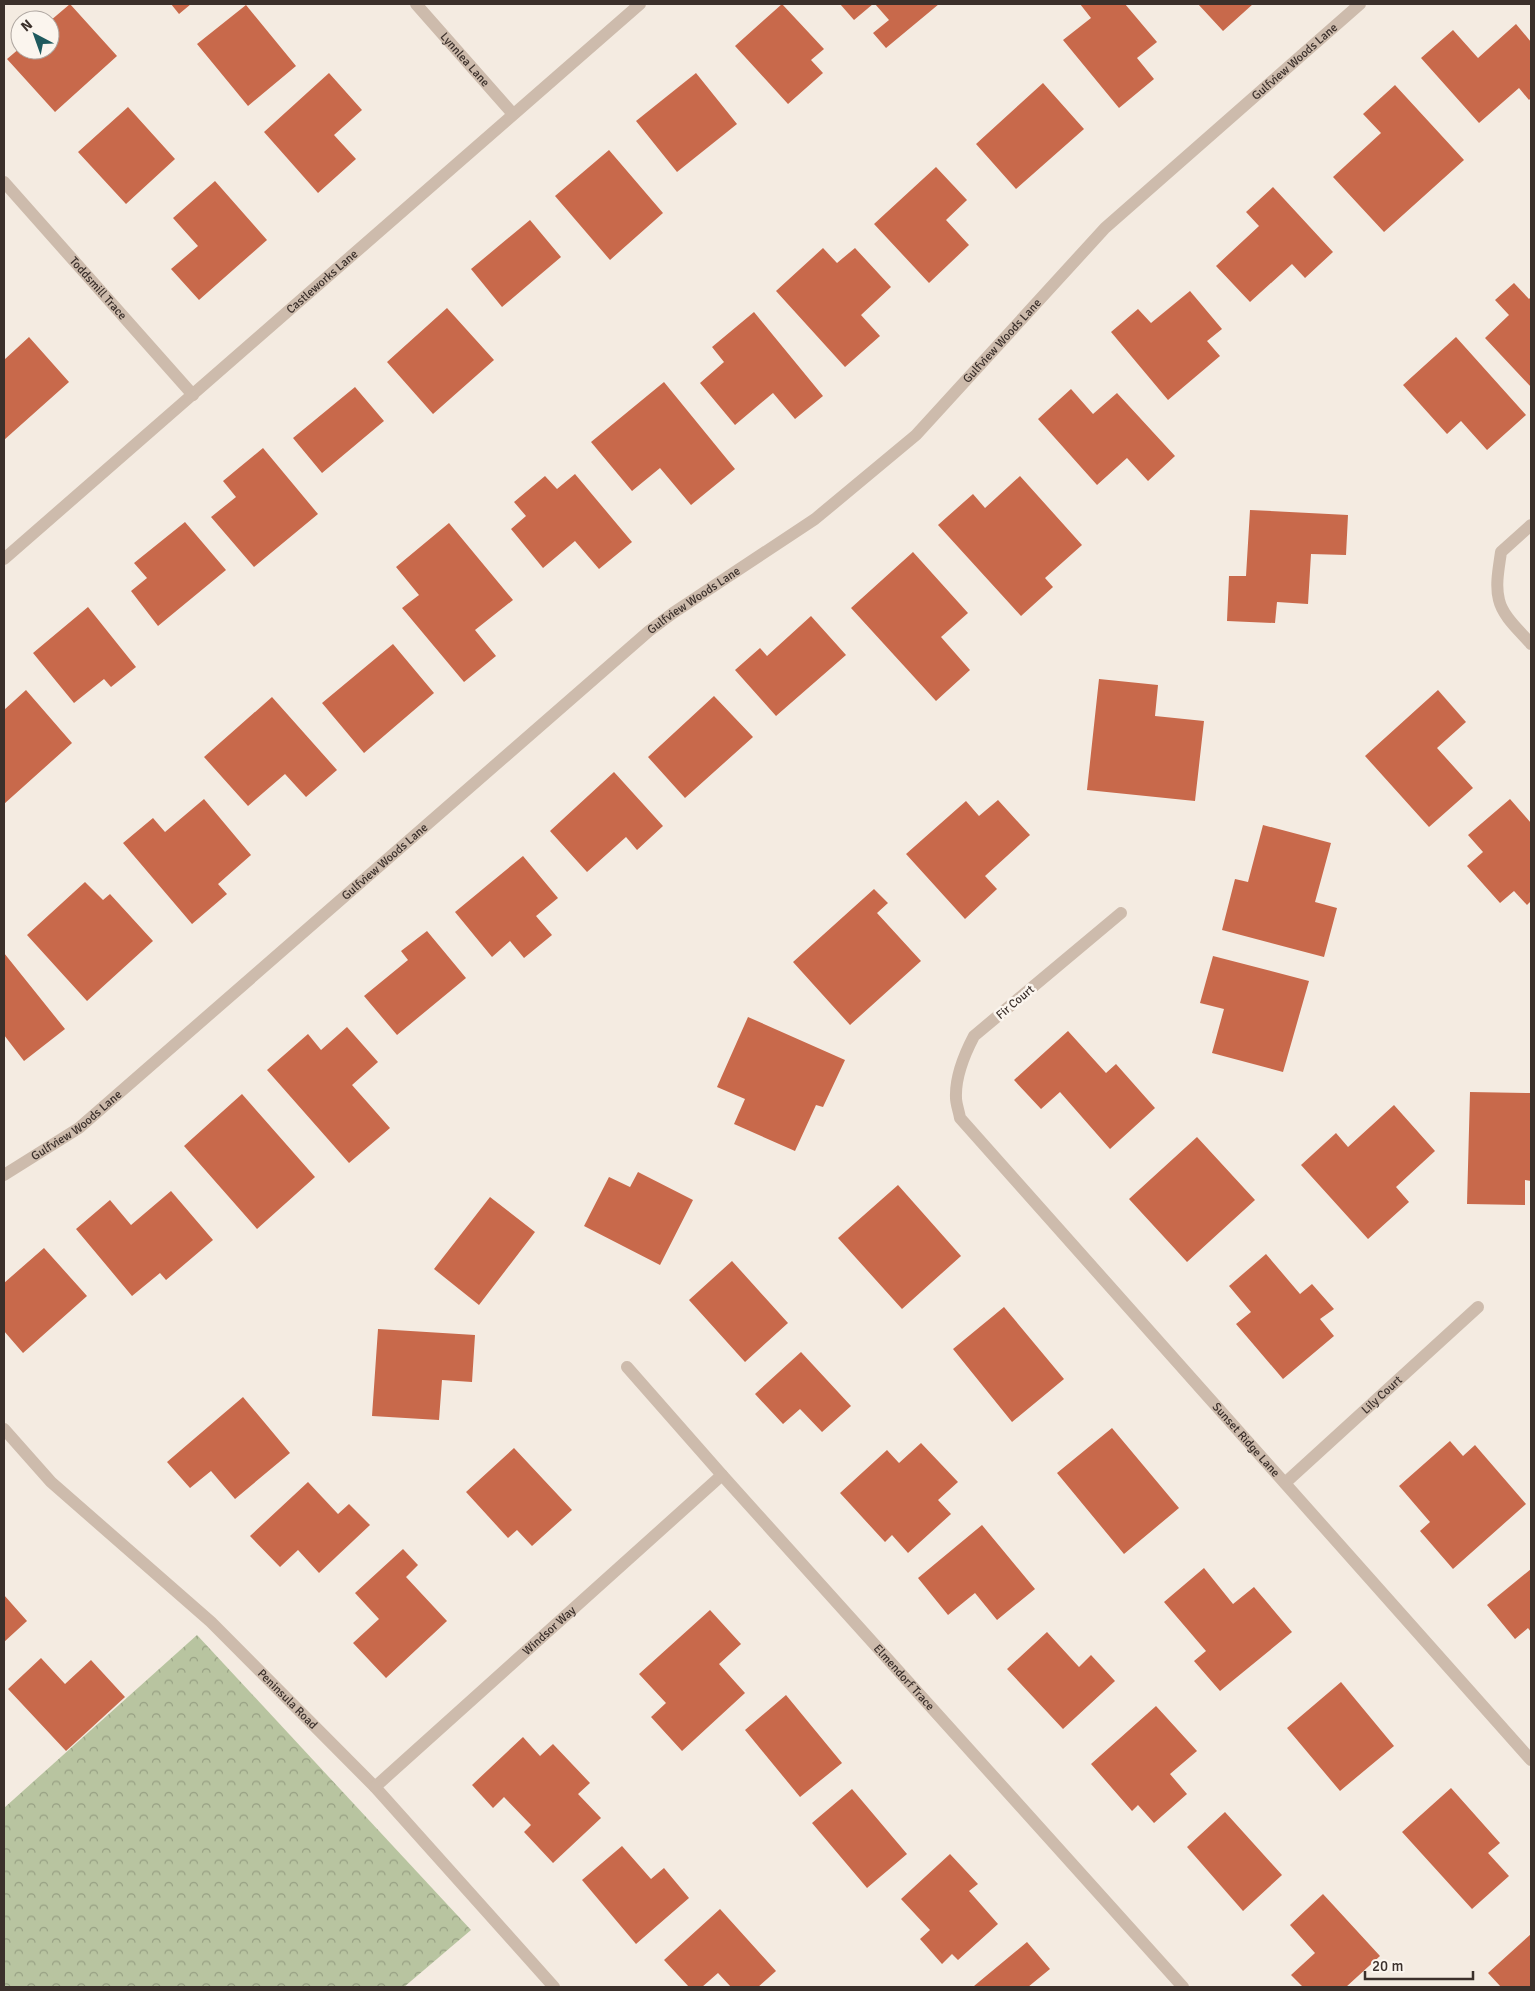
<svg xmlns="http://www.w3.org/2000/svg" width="1535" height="1991" viewBox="0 0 1535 1991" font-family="Signika,sans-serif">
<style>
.forest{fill:url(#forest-crowns)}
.building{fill:#c8694b}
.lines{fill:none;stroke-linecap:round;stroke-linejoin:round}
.minor{stroke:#cdbbac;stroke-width:12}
.labels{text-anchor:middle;stroke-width:5;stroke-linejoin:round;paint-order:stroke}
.street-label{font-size:12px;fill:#3b302b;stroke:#fbf5ee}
</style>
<defs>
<pattern id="forest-crowns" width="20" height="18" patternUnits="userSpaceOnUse" patternTransform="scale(1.25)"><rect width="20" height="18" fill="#b8c4a0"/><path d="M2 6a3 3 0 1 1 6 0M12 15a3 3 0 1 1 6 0" fill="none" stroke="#97a083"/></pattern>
</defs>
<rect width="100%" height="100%" fill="#f4ebe1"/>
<path class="forest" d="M197 1635 471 1930 404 1987H4V1808Z"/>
<path class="building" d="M70 4 117 56 55 112 7 59 20 48V50H50V21Z
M171 4H191L179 14Z
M782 4 824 49 811 60 823 73 788 104 735 46Z
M840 4H873L854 20Z
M875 4H939L886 48 873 33 889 20Z
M1080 4H1125L1157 42 1137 58 1154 79 1119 108 1063 40 1091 18Z
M1198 4H1253L1223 31Z
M246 5 296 66 248 106 197 44Z
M1516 24 1531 42V98L1529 100 1519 88 1479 123 1421 58 1453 30 1478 58Z
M329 73 362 110 334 135 356 159 318 193 264 132Z
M696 73 737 124 677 172 636 121Z
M1043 83 1084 129 1016 189 976 144Z
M1395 85 1464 160 1384 232 1333 177 1381 133 1363 114Z
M128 107 175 159 126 204 78 152Z
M609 150 663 213 610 260 555 196Z
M936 167 967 200 946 220 969 245 929 283 874 224Z
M215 181 267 240 199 300 171 269 198 246 173 218Z
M1273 187 1333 252 1305 278 1292 264 1250 302 1216 266 1259 226 1246 212Z
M530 220 561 257 502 307 471 269Z
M823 248 837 263 855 248 891 287 861 315 880 336 845 367 776 291Z
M1514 283 1529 299 1531 297V387L1485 338 1509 315 1495 300Z
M1190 291 1222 329 1207 341 1220 356 1168 400 1111 332 1138 309 1151 323Z
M447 308 494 360 433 414 387 362Z
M754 312 823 396 795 419 773 393 735 425 700 383 724 362 712 347Z
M29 337 69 382 4 440V360Z
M1456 337 1526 415 1487 450 1461 421 1447 434 1403 385Z
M664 382 735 469 691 505 660 468 632 491 591 442Z
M355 387 384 421 322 473 293 438Z
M1071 389 1093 414 1117 393 1175 456 1148 481 1127 458 1097 485 1038 419Z
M263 448 318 514 254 567 211 517 236 497 223 481Z
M575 474 632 542 599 569 575 541 543 568 511 529 526 516 514 502 545 476 557 489Z
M1020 476 1082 545 1045 578 1053 587 1021 616 938 525 973 494 985 508Z
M1250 510 1348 515 1346 555 1311 554 1308 604 1277 602 1275 623 1227 621 1229 576H1246Z
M185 522 226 570 158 626 131 591 147 578 134 563Z
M449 523 513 600 475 630 496 656 464 682 402 608 419 595 396 567Z
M913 552 968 613 941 637 970 670 936 701 851 608Z
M88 607 136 667 111 687 104 679 74 703 33 653Z
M811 616 846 655 776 716 735 670 760 648 767 656Z
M393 644 434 693 364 753 322 703Z
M1099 679 1158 685 1155 716 1204 721 1195 801 1087 790Z
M26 690 72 743 4 804V710Z
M1438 690 1466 722 1437 748 1473 788 1429 827 1365 756Z
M714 696 753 737 685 798 648 757Z
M272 697 337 770 306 797 285 774 248 806 204 757Z
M614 772 663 826 637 850 626 837 587 872 550 831Z
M204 799 251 855 218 884 227 894 192 924 123 843 153 818 165 832Z
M1510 799 1531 823V901L1527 905 1514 891 1500 903 1467 866 1483 852 1468 835Z
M998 800 1030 835 985 876 997 889 965 919 906 854 966 801 979 816Z
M1263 825 1331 843 1315 902 1337 908 1324 957 1222 930 1235 879 1248 882Z
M523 856 558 898 536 916 552 935 524 958 510 941 492 957 455 912Z
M85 882 103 900 110 894 153 941 87 1001 27 935Z
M874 889 888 903 877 913 921 961 850 1025 793 962Z
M427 931 466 978 397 1035 364 996 408 960 401 951Z
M4 953 65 1029 24 1061 4 1035Z
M1213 956 1309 981 1283 1072 1212 1053 1224 1009 1200 1003Z
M748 1017 845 1060 823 1107 816 1105 795 1151 734 1124 745 1099 717 1087Z
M347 1027 378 1062 352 1085 390 1128 349 1163 267 1070 308 1034 321 1050Z
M1068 1031 1106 1073 1116 1064 1155 1108 1110 1149 1060 1092 1041 1109 1014 1080Z
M1470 1092 1531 1093V1181L1525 1180V1205L1467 1204Z
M242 1094 315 1177 257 1229 184 1146Z
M1394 1105 1435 1151 1396 1187 1409 1202 1368 1239 1301 1165 1336 1133 1348 1147Z
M1197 1137 1255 1200 1187 1262 1129 1199Z
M638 1172 693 1200 660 1265 584 1226 609 1177 630 1187Z
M898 1185 961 1256 902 1309 838 1238Z
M171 1191 213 1240 166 1280 160 1273 132 1296 76 1229 110 1200 131 1225Z
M490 1197 535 1232 479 1305 434 1269Z
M44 1248 87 1296 23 1353 4 1331V1283Z
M1266 1254 1300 1294 1312 1284 1334 1309 1320 1319 1334 1336 1283 1379 1236 1324 1251 1312 1229 1286Z
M732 1261 788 1323 745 1362 689 1300Z
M1004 1307 1064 1379 1012 1422 953 1349Z
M378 1329 475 1335 472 1382 442 1380 439 1420 372 1416Z
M801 1352 851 1406 822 1432 800 1409 783 1424 755 1394Z
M243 1397 290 1453 235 1499 211 1471 190 1488 167 1462Z
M1112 1428 1179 1508 1124 1554 1057 1473Z
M1450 1441 1463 1456 1475 1445 1526 1504 1453 1569 1420 1531 1430 1522 1399 1486Z
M921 1443 958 1482 938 1500 951 1514 908 1553 892 1535 885 1542 840 1493 887 1450 899 1463Z
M514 1448 572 1510 532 1546 517 1530 508 1538 466 1492Z
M308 1482 338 1514 349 1504 370 1525 319 1573 298 1550 280 1567 250 1536Z
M982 1525 1035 1589 997 1620 975 1593 948 1615 918 1578Z
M403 1549 418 1565 406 1577 447 1621 386 1678 353 1643 379 1619 355 1593Z
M1204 1568 1233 1604 1254 1587 1292 1632 1220 1691 1194 1661 1206 1651 1164 1602Z
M1531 1569V1632L1528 1628 1515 1639 1487 1605Z
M4 1595 27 1621 4 1642Z
M710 1610 741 1644 719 1664 745 1693 682 1751 651 1717 666 1703 639 1674Z
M1047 1632 1079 1667 1091 1655 1115 1681 1063 1729 1007 1669Z
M41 1658 65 1684 91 1660 125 1697 66 1751 8 1689Z
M1341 1682 1394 1746 1340 1791 1287 1728Z
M786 1695 842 1763 800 1797 745 1730Z
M1156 1706 1197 1751 1170 1774 1187 1794 1154 1823 1138 1805 1132 1811 1091 1764Z
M523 1737 540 1756 553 1744 590 1783 578 1794 601 1818 553 1863 524 1832 531 1825 504 1797 493 1808 472 1785Z
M1451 1788 1500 1843 1488 1853 1509 1876 1472 1909 1402 1832Z
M852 1789 907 1854 867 1888 812 1823Z
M1225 1812 1282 1875 1243 1911 1187 1847Z
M622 1846 651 1879 664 1868 689 1898 636 1944 582 1880Z
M950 1854 978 1884 969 1891 998 1924 958 1960 952 1954 942 1964 920 1939 930 1930 901 1899Z
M1323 1894 1380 1956 1346 1987H1303L1291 1975 1315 1953 1290 1925Z
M720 1909 776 1971 758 1987H731L718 1973 702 1987H689L664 1960Z
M1531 1934V1987H1501L1488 1973Z
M1027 1942 1050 1969 1028 1987H975L974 1986Z"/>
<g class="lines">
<g class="minor">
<path id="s1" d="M416 4 513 114"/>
<path id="s2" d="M4 182 193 395"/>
<path d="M1531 525 1501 552C1499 567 1495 585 1499 600 1503 617 1520 631 1531 644"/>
<path id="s3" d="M4 559 640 4"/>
<path id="s4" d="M1121 913 974 1036C964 1055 955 1076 956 1098 956 1104 959 1111 960 1118L1531 1760"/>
<path id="s5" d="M4 1175 79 1128 649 631 673 613 815 519 916 435 1105 228 1360 4"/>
<path id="s6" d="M627 1367 722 1475 1183 1987"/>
<path id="s7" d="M4 1429 51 1482 211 1622 375 1787 554 1987"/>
<path id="s8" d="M1285 1483 1478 1307"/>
<path id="s9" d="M375 1787 722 1475"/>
</g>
</g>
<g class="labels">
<g class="street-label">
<text dy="4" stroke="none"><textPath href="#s1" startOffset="74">Lynnlea Lane</textPath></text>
<text dy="4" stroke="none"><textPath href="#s5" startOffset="1709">Gulfview Woods Lane</textPath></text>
<text dy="4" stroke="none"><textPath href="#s3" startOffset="422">Castleworks Lane</textPath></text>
<text dy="4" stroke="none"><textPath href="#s2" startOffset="142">Toddsmill Trace</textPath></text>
<text dy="4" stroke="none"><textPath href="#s5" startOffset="1304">Gulfview Woods Lane</textPath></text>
<text dy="4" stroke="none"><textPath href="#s5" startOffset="899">Gulfview Woods Lane</textPath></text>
<text dy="4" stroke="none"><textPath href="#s5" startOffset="494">Gulfview Woods Lane</textPath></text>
<text transform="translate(1015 1002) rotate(-40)" y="4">Fir Court</text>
<text dy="4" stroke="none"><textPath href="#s5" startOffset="88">Gulfview Woods Lane</textPath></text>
<text dy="4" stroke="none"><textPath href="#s8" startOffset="131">Lily Court</textPath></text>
<text dy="4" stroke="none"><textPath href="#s4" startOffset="708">Sunset Ridge Lane</textPath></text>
<text dy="4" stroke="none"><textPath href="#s9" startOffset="234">Windsor Way</textPath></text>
<text dy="4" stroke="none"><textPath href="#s6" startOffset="416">Elmendorf Trace</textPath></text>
<text dy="4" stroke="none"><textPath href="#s7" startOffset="392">Peninsula Road</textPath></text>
</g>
</g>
<rect width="1535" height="1991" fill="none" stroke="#3b302b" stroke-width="10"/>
<g transform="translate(35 35) rotate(319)"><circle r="24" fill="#fbf5ee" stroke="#aea6a0"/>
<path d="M0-4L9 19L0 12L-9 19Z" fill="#1f5a5e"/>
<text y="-8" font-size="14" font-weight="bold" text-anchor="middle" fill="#3b302b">N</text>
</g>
<path d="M1365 1971v8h108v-8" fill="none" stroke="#3b302b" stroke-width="2.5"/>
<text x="1372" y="1971" font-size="15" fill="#3b302b" stroke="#fbf5ee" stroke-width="4" paint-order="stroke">20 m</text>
</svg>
